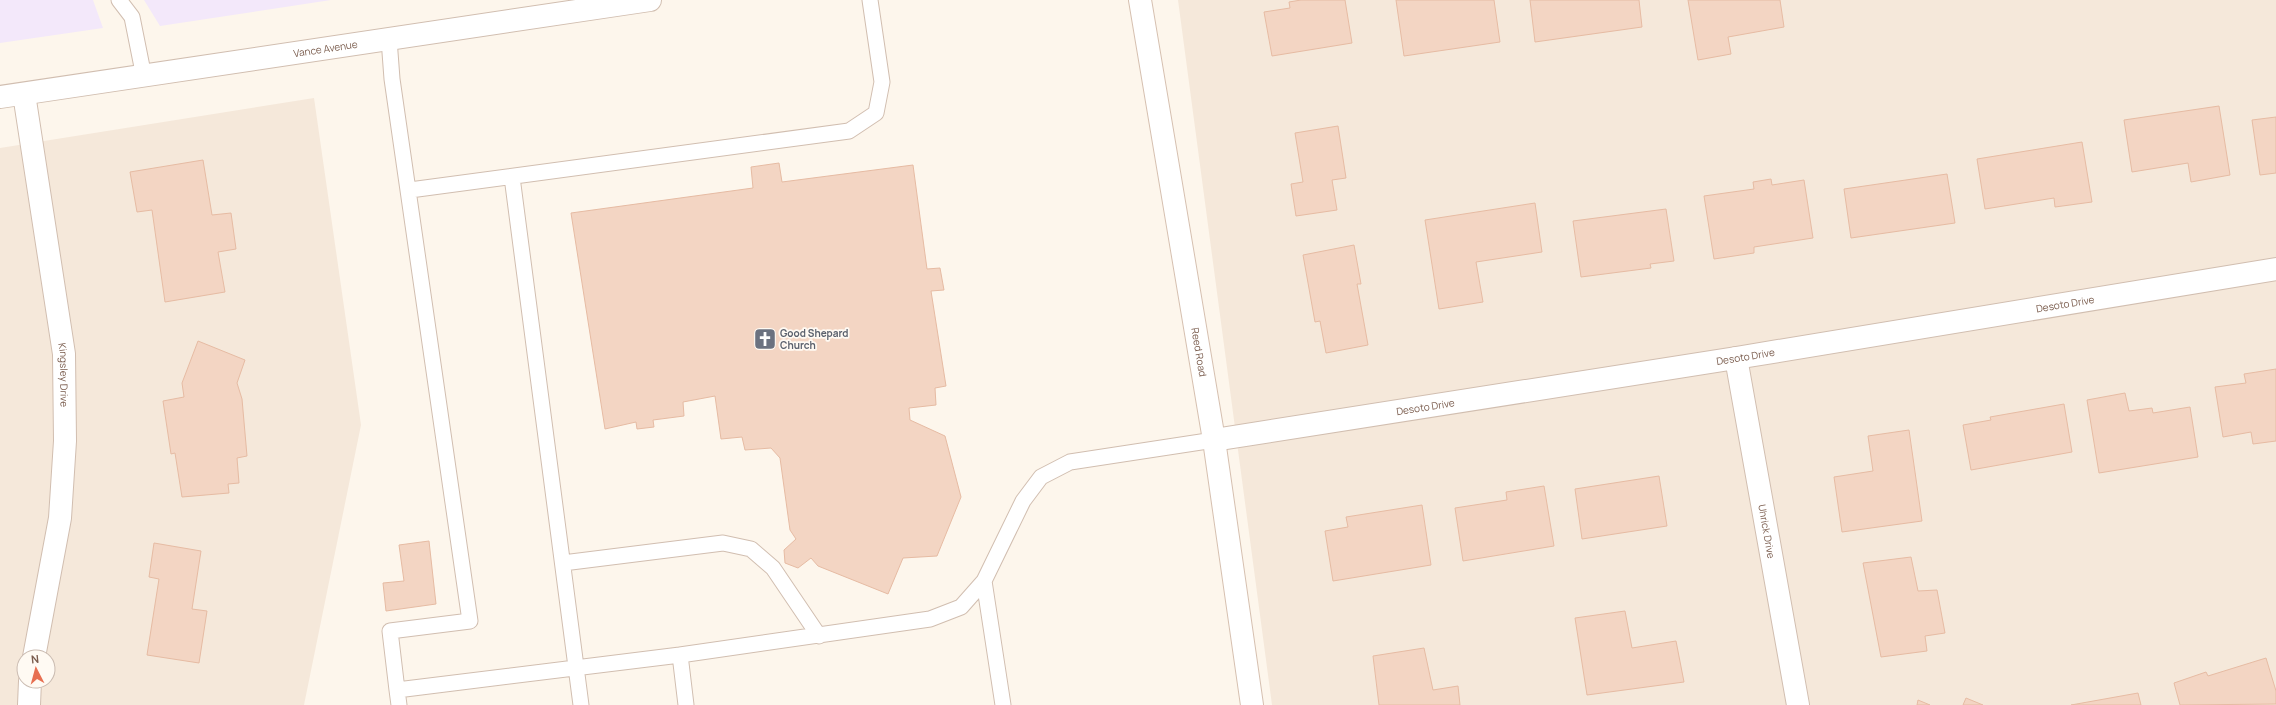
<svg xmlns="http://www.w3.org/2000/svg" width="2276" height="705" viewBox="0 0 2276 705" font-family="Manrope,sans-serif">
<style>
.residential{fill:#f5e8da;fill-rule:evenodd}
.education{fill:#f3e8fa}
.building{fill:#f3d5c3;stroke:#e6bba3}
.lines{fill:none;stroke-linecap:round;stroke-linejoin:round}
.service-casing{stroke:#d1beb0;stroke-width:17}
.minor-casing{stroke:#d1beb0;stroke-width:24}
.tertiary-casing{stroke:#d1beb0;stroke-width:24}
.secondary-casing{stroke:#d6c0b0;stroke-width:24}
.service{stroke:#fff;stroke-width:15}
.minor{stroke:#fff;stroke-width:22}
.tertiary{stroke:#fff;stroke-width:22}
.secondary{stroke:#fff;stroke-width:22}
.labels{text-anchor:middle;stroke-width:3.5;stroke-linejoin:round;paint-order:stroke}
.street-label{font-size:10px;fill:#7a5c4d;stroke:#fffaf3}
.worship-label{font-size:10px;font-weight:bold;fill:#5b616d;stroke:#fffaf3;text-anchor:start}
</style>
<rect width="100%" height="100%" fill="#fdf6ec"/>
<path class="residential" d="M1178 0H2276V705H1272Z
M314 98 361 425 304 705H0V148ZM24 657H48V681H24Z"/>
<path class="education" d="M0 0H93L103 28 0 43Z
M144 0H331L160 26Z"/>
<path class="building" d="M1301 0H1345L1352 43 1272 56 1264 12 1290 8 1289 2Z
M1396 0H1494L1500 42 1404 56Z
M1530 0H1639L1642 27 1535 42Z
M1688 0H1780L1784 27 1728 37 1731 54 1698 60Z
M2219 106 2230 175 2191 182 2188 163 2132 172 2124 120Z
M2276 117V173L2260 175 2252 120Z
M1338 126 1346 178 1332 180 1337 210 1296 216 1291 184 1303 182 1295 133Z
M2082 142 2092 202 2055 207 2054 198 1985 209 1977 159Z
M203 160 212 215 231 213 236 249 218 252 225 292 165 302 152 210 137 212 130 172Z
M779 163 782 182 913 165 927 269 940 268 944 290 931 291 946 386 935 388 936 405 909 408 910 420 945 436 961 497 937 556 903 558 888 594 818 566 811 558 798 568 785 563 784 550 796 539 790 530 780 458 771 448 745 450 742 437 721 439 715 396 683 402 684 416 653 420 654 427 637 429 636 422 605 429 571 213 753 188 751 167Z
M1947 174 1955 223 1851 238 1844 189Z
M1771 179 1772 185 1804 180 1813 238 1754 247V253L1714 259 1704 196 1754 189 1753 182Z
M1535 203 1542 252 1476 262 1483 302 1439 309 1425 220Z
M1666 209 1674 261 1650 264 1651 268 1581 277 1573 221Z
M1354 245 1361 284H1357L1368 345 1326 353 1320 321 1315 322 1303 255Z
M198 341 245 360 237 383 242 399 247 456 237 458 239 483 228 484 229 493 182 497 175 453 171 454 163 401 184 397 182 383Z
M2276 369V441L2253 444 2251 432 2223 437 2215 387 2246 383 2244 374Z
M2125 393 2129 411 2152 408 2153 413 2190 407 2198 457 2099 473 2087 400Z
M2064 404 2072 452 1971 470 1963 425 1991 420 1990 417Z
M1909 430 1922 521 1842 532 1834 477 1873 471 1868 436Z
M1659 476 1667 526 1582 539 1575 489Z
M1544 486 1554 546 1463 561 1455 508 1507 500 1506 492Z
M1422 505 1431 565 1333 581 1325 531 1348 527 1346 517Z
M429 541 436 604 386 611 383 583 404 581 399 545Z
M154 543 201 551 192 609 207 611 199 663 147 655 159 579 149 577Z
M1911 557 1918 591 1937 590 1945 633 1925 636 1927 651 1881 657 1863 563Z
M1625 611 1632 648 1676 641 1684 682 1587 695 1575 618Z
M1424 648 1433 690 1458 686 1460 705H1379L1373 656Z
M2266 658 2276 691V704L2180 705 2174 683 2206 672 2208 676Z
M2138 693 2141 705H2071Z
M1966 698 1983 705H1963Z
M1918 700 1930 705H1917Z"/>
<g class="lines">
<g class="service-casing">
<path id="service" d="M119 0 132 17 144 77
M389 39 392 79 470 621 390 631 397 690
M512 177 581 705
M410 190 849 131 876 113 882 82 870 0
M563 563 723 543 751 549 773 568 819 636
M984 581 1003 705
M680 655 930 619 961 607 984 581 1023 501 1041 477 1070 462 1214 440
M399 705 397 690 680 655 686 705"/>
</g>
<g class="minor-casing">
<g id="minor">
<path id="s1" d="M24 94 64 354 65 441 60 518 34 657"/>
<path id="s2" d="M1736 358 1798 705"/>
<path id="s3" d="M1214 440 1736 358 2276 269"/>
<path d="M29 705 30 681"/>
</g>
</g>
<g class="tertiary-casing">
<g id="tertiary">
<path id="s4" d="M0 97 650 0"/>
</g>
</g>
<g class="secondary-casing">
<g id="secondary">
<path id="s5" d="M1140 0 1214 440 1252 705"/>
</g>
</g>
<use href="#service" class="service"/>
<use href="#minor" class="minor"/>
<use href="#tertiary" class="tertiary"/>
<use href="#secondary" class="secondary"/>
</g>
<defs>
<g id="church-square" transform="scale(1.15)"><rect x="-9" y="-9" width="18" height="18" rx="4" fill="#6b7280" stroke="#fffaf3"/><path d="M-1.2-6h2.4v3.5h3.3v2.4h-3.3V6h-2.4V-.1h-3.3v-2.4h3.3Z" fill="#fff"/></g>
</defs>
<g fill-rule="evenodd">
<use href="#church-square" x="765" y="339"/>
</g>
<g class="labels">
<g class="street-label">
<text dy="4" stroke="none"><textPath href="#s4" startOffset="329">Vance Avenue</textPath></text>
<text dy="4" stroke="none"><textPath href="#s3" startOffset="862">Desoto Drive</textPath></text>
<text dy="4" stroke="none"><textPath href="#s5" startOffset="357">Reed Road</textPath></text>
<text dy="4" stroke="none"><textPath href="#s3" startOffset="538">Desoto Drive</textPath></text>
<text dy="4" stroke="none"><textPath href="#s1" startOffset="284">Kingsley Drive</textPath></text>
<text dy="4" stroke="none"><textPath href="#s3" startOffset="214">Desoto Drive</textPath></text>
<text dy="4" stroke="none"><textPath href="#s2" startOffset="176">Uhrick Drive</textPath></text>
</g>
<g class="worship-label">
<text x="780" y="337">Good Shepard<tspan x="780" dy="12">Church</tspan></text>
</g>
</g>
<g transform="translate(36 669) rotate(354)"><circle r="19" fill="#fffaf3" stroke="#cabbb1"/>
<path d="M0-3L7 15L0 10L-7 15Z" fill="#e76f51"/>
<text y="-6" font-size="11" font-weight="bold" text-anchor="middle" fill="#7a5c4d">N</text>
</g>
</svg>
